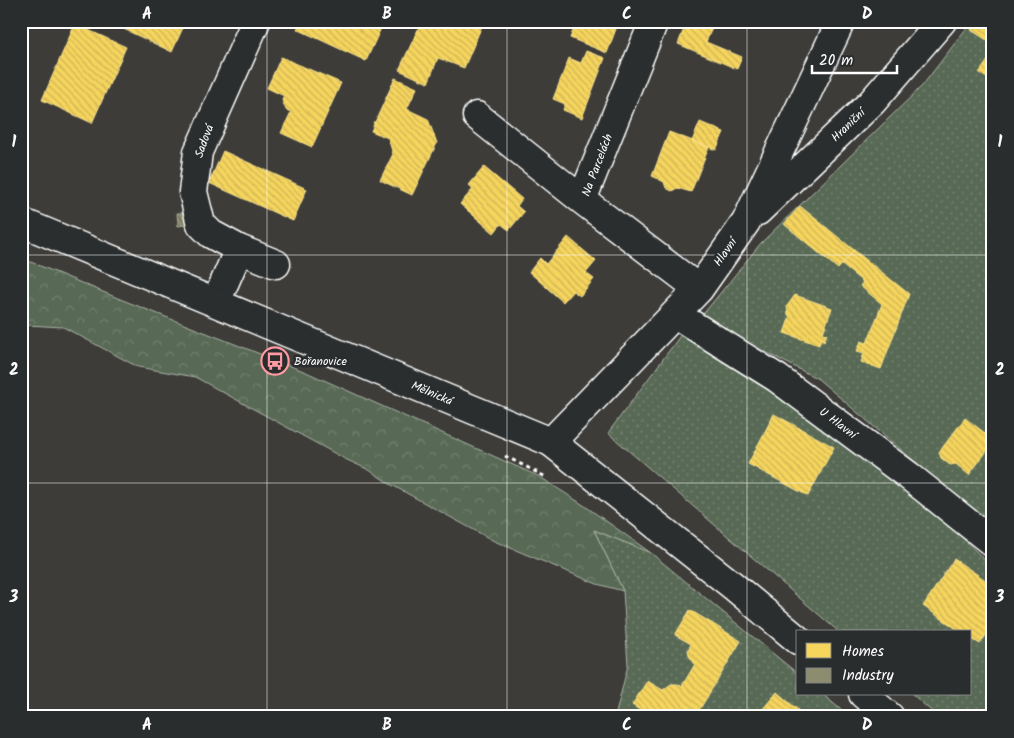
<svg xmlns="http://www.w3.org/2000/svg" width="1014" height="738" viewBox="0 0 1014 738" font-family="Kalam,sans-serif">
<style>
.grass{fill:url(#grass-dots);stroke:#acb4aa}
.forest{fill:url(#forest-crowns);stroke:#acb4aa}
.homes{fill:url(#homes-back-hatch);stroke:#f9e28d}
.industry{fill:url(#industry-back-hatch);stroke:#aeae9a}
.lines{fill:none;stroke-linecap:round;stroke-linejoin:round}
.minor-casing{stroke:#fff;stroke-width:31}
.secondary-casing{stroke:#fff;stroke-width:31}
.path{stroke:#fff;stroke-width:3;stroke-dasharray:4 4;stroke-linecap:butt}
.minor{stroke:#2a2d2e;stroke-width:28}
.secondary{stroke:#2a2d2e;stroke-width:28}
.grid{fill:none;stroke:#fff;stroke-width:1;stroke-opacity:0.55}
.labels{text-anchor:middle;stroke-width:5;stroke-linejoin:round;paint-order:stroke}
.street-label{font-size:12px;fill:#fff;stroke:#2a2d2e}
.poi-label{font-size:12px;fill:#fff;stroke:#2a2d2e;text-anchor:start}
.neatline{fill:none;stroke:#fff;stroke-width:2}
.grid-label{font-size:16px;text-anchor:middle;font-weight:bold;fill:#fff}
</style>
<defs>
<pattern id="grass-dots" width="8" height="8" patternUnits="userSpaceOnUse" patternTransform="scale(1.25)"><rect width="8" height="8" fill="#586a54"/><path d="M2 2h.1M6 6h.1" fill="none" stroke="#71806e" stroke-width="1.8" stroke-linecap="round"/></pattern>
<pattern id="forest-crowns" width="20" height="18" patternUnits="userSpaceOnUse" patternTransform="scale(1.25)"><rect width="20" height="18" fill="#586a54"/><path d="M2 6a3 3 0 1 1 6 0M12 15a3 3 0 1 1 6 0" fill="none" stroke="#71806e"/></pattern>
<pattern id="homes-back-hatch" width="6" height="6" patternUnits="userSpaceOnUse" patternTransform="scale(1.25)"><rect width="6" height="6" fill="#f6d55c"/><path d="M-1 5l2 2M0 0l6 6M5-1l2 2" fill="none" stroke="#ccb358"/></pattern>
<pattern id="industry-back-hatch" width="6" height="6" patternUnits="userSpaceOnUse" patternTransform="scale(1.25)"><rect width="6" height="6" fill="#8c8c6e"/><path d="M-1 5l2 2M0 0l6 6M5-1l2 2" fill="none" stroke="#727260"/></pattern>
</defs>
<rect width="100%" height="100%" fill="#3d3c38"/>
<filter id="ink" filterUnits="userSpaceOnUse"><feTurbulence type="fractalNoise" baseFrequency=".02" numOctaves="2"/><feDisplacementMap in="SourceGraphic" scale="10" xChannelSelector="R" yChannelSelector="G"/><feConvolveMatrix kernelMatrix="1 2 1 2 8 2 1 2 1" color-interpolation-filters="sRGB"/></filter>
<g filter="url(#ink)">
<path class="grass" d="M972 21H993V528L818 379 700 318 761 243 922 86Z
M686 328 925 501 993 568V717H938L912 694H970V632H839L608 433Z
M594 530 651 553 798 674V694H822L850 717H615L628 665 623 591Z"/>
<path class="forest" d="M21 258 120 299 306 372 540 477 585 506 651 553 594 530 623 591 597 584 494 541 390 484 369 470 345 459 195 377 138 367 63 327 26 325 21 323Z"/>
<path class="homes" d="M107 21H186L172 52Z
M301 21H365L381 28 366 61 297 29Z
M422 21H484L464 68 438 58 428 83 399 70Z
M577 21H619L607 53 570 38Z
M687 21H715L706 42 742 57 737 69 678 44Z
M977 21H993V44L971 30Z
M75 24 126 47 92 123 42 100Z
M586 51 605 58 582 118 563 110 565 104 553 99 569 58 581 63Z
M993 53V82L979 73Z
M281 57 341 83 312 147 281 133 291 112 286 110 282 100 284 96 267 88Z
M395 78 417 88 407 109 428 119 437 143 412 195 380 180 393 154 388 138 371 131 374 124 373 122H375Z
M700 122 724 132 716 150 692 141Z
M669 132 709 147 691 192 677 188 672 191 666 188 664 182 652 176Z
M223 151 307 189 293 221 209 183Z
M484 167 522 199 517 206 524 212 509 230 501 224 494 233 460 204 473 189 469 185Z
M800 206 854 250 838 269 784 224Z
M568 237 596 261 586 273 594 279 580 296 573 291 563 302 529 272 540 258 546 264Z
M854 250 909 294 881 369 861 362 864 353 857 351 861 341 867 343 882 304 860 286 863 282 842 265Z
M795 295 832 308 823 333 827 334 824 341 821 339 819 345 784 333 790 316 788 315 787 306Z
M774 414 834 447 808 496 748 464Z
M965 418 993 439V443L969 475 956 464 950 465 941 458 939 452Z
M954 559 993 585V625L980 644 970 638V632H961L923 606Z
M690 610 741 641 695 717H650L632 705 647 681 663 690 671 684H678L682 686 695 664 689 656 688 650 691 644 675 635Z
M777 692 806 717H756Z"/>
<path class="industry" d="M177 213H186V225L178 226Z"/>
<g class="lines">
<g class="minor-casing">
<path id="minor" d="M256 21 198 152 193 192 201 224 211 234 239 249 276 264
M654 21 582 200 699 289
M477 116 582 200
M758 211 872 102 942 21
M216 302 239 249
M675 314 777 378 909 476 993 543
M551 442 699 289 746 222 841 21"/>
</g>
<g class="secondary-casing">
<path id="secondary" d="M21 222 551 442 732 585 798 640
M863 694 890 717"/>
</g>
<path class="path" d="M505 456 546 477"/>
<use href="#minor" class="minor"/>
<use href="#secondary" class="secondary"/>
</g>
</g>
<path class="grid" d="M267 21V717M507 21V717M747 21V717M21 255H993M21 483H993"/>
<defs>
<g id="bus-ring" transform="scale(1.4375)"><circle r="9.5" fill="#2a2d2e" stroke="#ff9aa2" stroke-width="1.5"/><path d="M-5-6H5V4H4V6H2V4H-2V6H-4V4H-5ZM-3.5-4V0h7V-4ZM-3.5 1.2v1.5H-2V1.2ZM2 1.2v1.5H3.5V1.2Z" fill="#ff9aa2"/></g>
</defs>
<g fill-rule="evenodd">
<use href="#bus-ring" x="275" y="361"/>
</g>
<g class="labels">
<g class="street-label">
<text transform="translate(848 125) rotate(-44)" y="4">Hraniční</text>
<text transform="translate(204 141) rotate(-70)" y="4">Sadová</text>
<text transform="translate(597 165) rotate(-69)" y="4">Na Parcelách</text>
<text transform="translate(725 252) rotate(-55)" y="4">Hlavní</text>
<text transform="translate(432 393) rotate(23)" y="4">Mělnická</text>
<text transform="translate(838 423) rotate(37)" y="4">U Hlavní</text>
</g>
<g class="poi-label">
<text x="294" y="365">Bořanovice</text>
</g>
</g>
<rect width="1014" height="738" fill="none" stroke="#2a2d2e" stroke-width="55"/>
<rect x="796" y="630" width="175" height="65" fill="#2a2d2e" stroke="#7f8182"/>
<rect x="806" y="643" width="25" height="15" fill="#f6d55c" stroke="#7f8182"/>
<text x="842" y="656" font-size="15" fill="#ffffff">Homes</text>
<rect x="806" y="668" width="25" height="15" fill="#8c8c6e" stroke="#7f8182"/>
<text x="842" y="680" font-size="15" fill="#ffffff">Industry</text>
<path d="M812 65v8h85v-8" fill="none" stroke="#ffffff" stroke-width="2.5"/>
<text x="819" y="65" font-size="15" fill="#ffffff" stroke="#2a2d2e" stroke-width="4" paint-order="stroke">20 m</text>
<rect x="28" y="28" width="958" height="682" class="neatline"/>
<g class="grid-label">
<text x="147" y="19">A</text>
<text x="387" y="19">B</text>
<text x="627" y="19">C</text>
<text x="867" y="19">D</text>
<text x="14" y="147">1</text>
<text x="1000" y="147">1</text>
<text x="14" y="375">2</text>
<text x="1000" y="375">2</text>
<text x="14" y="602">3</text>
<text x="1000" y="602">3</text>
<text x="147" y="730">A</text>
<text x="387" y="730">B</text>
<text x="627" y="730">C</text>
<text x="867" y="730">D</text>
</g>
</svg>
